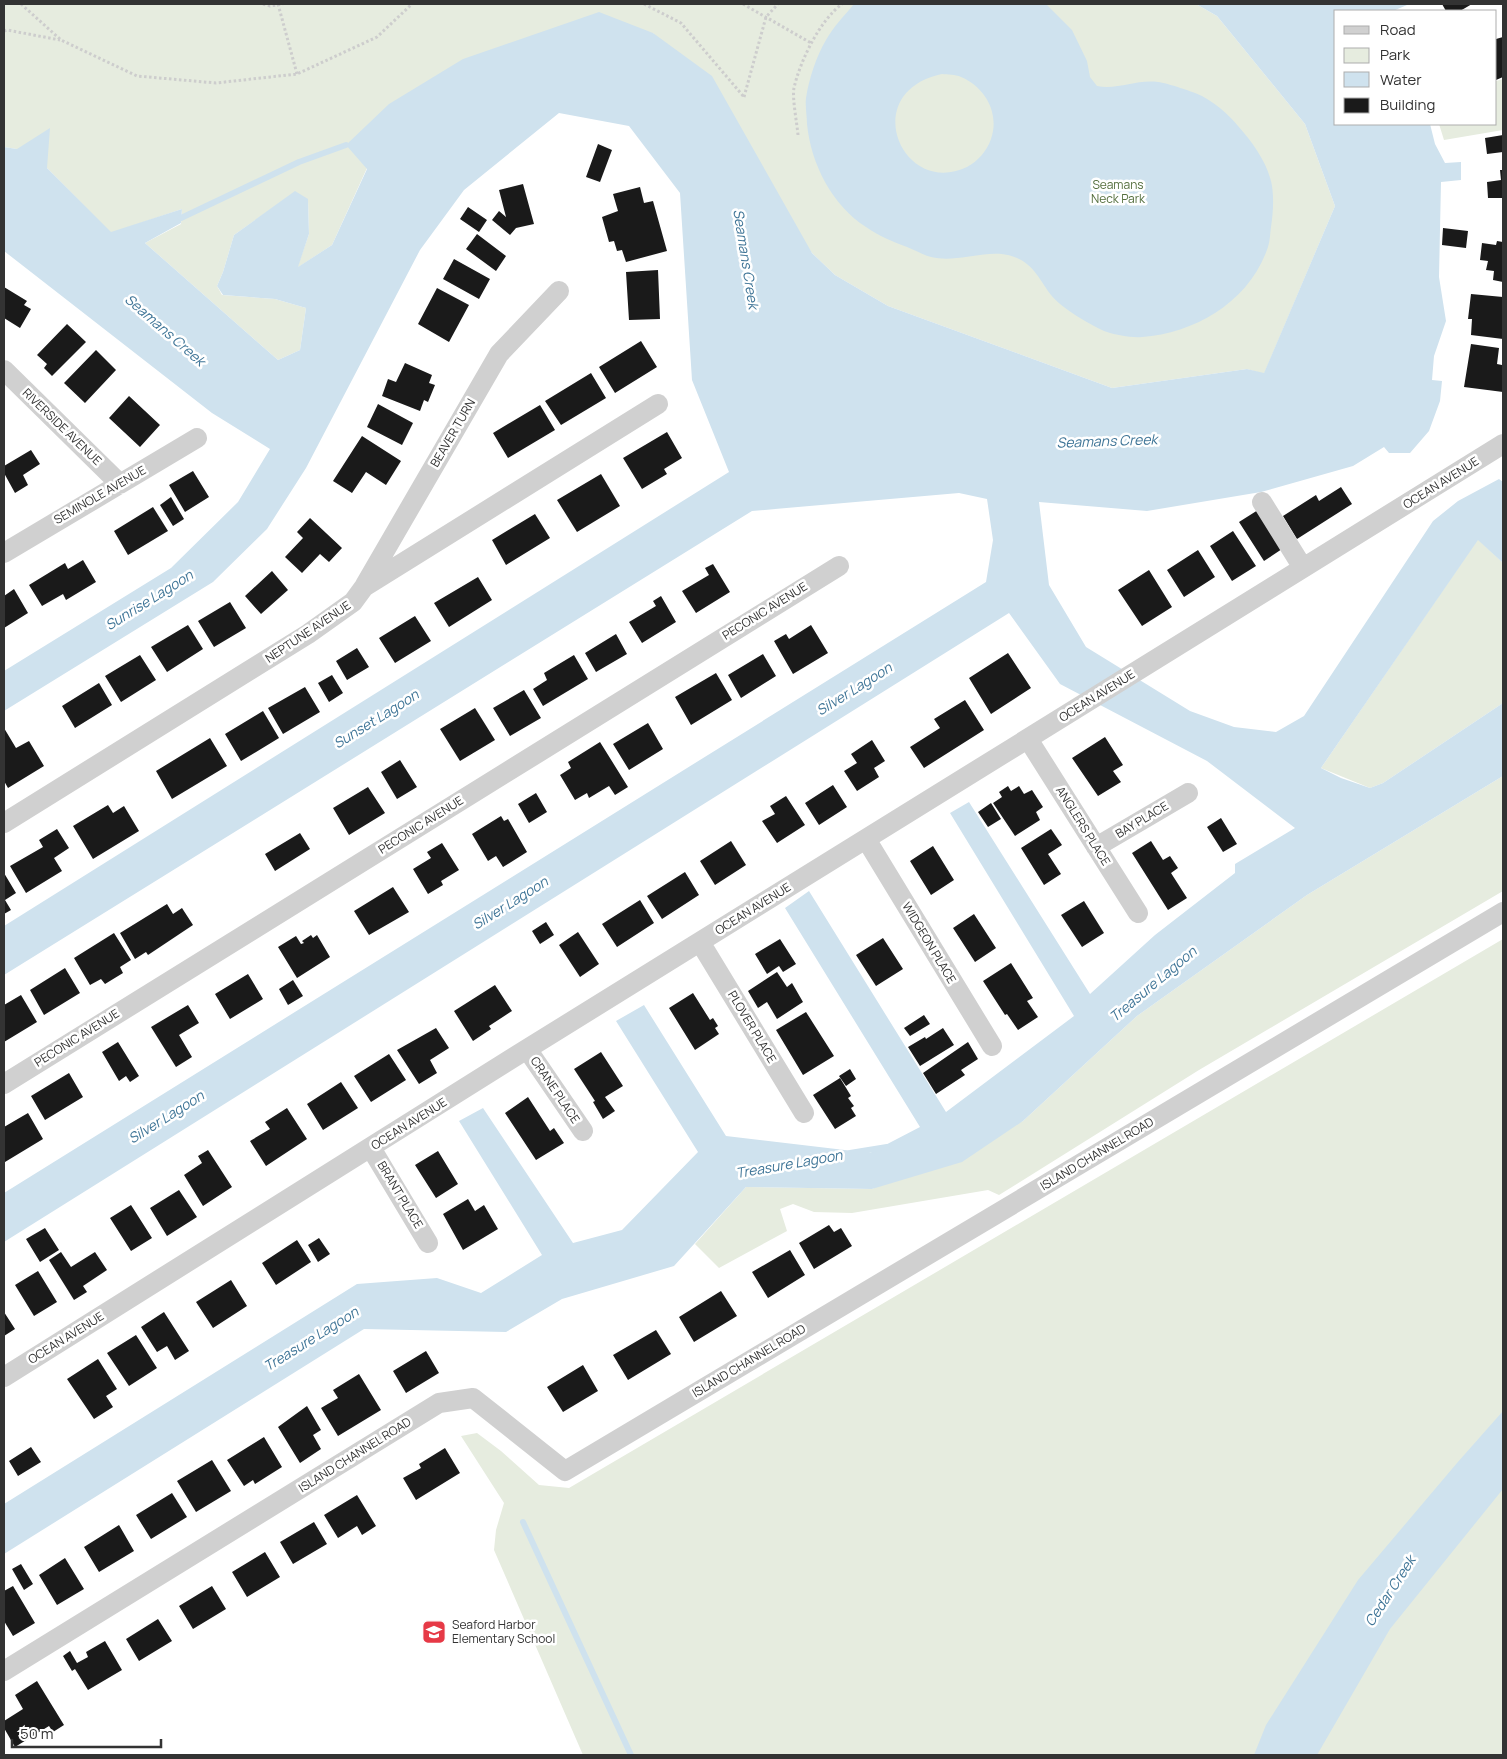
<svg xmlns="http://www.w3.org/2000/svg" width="1507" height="1759" viewBox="0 0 1507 1759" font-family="Manrope,sans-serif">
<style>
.green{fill:#e6ecdf}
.water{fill:#cfe2ee;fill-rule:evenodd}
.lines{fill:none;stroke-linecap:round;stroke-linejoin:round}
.stream{stroke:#cfe2ee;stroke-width:6}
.building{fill:#1a1a1a}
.path{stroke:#cdcdcd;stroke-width:3;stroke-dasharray:2.5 2.5;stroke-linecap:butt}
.minor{stroke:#d0d0d0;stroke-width:20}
.labels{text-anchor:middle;stroke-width:5;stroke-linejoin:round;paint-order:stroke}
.park-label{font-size:12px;fill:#56703f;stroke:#fff}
.street-label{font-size:12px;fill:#333;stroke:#fff}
.poi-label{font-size:12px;fill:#333;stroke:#fff;text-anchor:start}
.water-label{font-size:14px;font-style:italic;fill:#3f7597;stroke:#fff}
</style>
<rect width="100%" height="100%" fill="#fff"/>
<path class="green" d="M4 4H1196L1217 16 1305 124 1335 206 1264 374 1247 369 1112 388 888 306 835 275 812 253 653 33 367 168 332 245 297 268 309 234 308 200 295 192 234 235 223 272 217 286 222 295 275 299 306 308 300 350 278 360 145 243 181 224 182 209 111 233 47 168 17 149 4 147Z
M1503 79V130L1444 140 1439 124H1496V81Z
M1478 539 1503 563V703L1383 783 1370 788 1321 768Z
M1503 776V891L1199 1070 999 1195 988 1190 852 1213 814 1212 793 1204 780 1209 787 1231 719 1268 695 1244 746 1187 872 1189 1023 1121 1137 1016 1307 895Z
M1503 939V1755H583L494 1550 496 1530 504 1503 461 1436 477 1433 501 1451 539 1485 569 1488Z"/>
<path class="water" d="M854 4H1046L1072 30 1087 61 1090 77 1097 86C1118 90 1137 79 1158 82 1167 83 1194 92 1202 96 1221 107 1230 116 1244 133 1256 147 1269 167 1272 186 1274 199 1273 214 1271 227 1270 234 1270 241 1268 247 1250 301 1196 333 1142 337 1132 338 1116 335 1107 332 1093 327 1060 307 1051 295 1041 282 1034 265 1017 258 990 246 960 264 931 257 923 255 915 250 907 247 893 242 879 236 866 227 832 205 811 164 807 124 807 116 805 106 806 98 809 79 816 57 826 40 833 27 845 15 854 4ZM942 74C948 75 955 74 961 77 985 87 1000 113 991 139 987 151 977 162 967 167 902 198 857 92 942 74Z
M1196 4H1407V5L1393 11H1336V124H1430L1435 144 1445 163 1461 162V180L1441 182 1439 277 1446 321 1434 356 1432 380 1442 381 1440 401 1429 431 1410 453H1389L1384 447 1353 466 1261 492 1147 511 1039 502 1049 585 1086 647 1190 711 1234 727 1276 732 1304 716 1433 521 1458 501 1499 479 1503 482V563L1478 540 1321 768 1341 778 1370 788 1383 783 1503 703V776L1307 895 1137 1016 1023 1121 962 1162 872 1189 746 1187 674 1266 562 1299 506 1332 364 1329 4 1554V1504L357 1284 437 1278 481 1293 542 1255 459 1121 483 1108 573 1243 622 1230 698 1152 616 1021 644 1005 726 1136 870 1153 920 1127 785 908 809 891 946 1112 1074 1016 950 813 969 802 1090 994 1155 935 1235 873V864L1295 828 1207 761 1060 684 1009 613 4 1242V1193L986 582 993 540 987 499 959 493 752 511 4 975V926L729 472 692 380 680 193 629 126 559 113 464 190 420 250 306 468 267 529 213 582 4 711V671L171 568 238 502 270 449 212 413 4 251V147L17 149 50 128 47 168 111 232 182 209 181 223 145 243 278 360 300 350 306 308 275 299 223 295 217 286 223 272 234 235 295 191 308 199 309 234 298 267 332 245 367 169 346 145 389 104 463 59 599 12 653 33 712 76 812 253 835 275 888 306 1112 388 1247 369 1264 373 1335 206 1305 124 1217 16Z
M1503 1411V1489L1390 1629 1317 1755H1254L1266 1725 1358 1580 1457 1463Z"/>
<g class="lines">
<path class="stream" d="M181 218 299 162 346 145
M850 1153 887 1147
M523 1522 631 1755"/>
</g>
<path class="building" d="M1442 4H1472L1460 11H1446Z
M1503 37V77L1496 80V39Z
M1503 135V152L1487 154 1485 138Z
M598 144 612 150 600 182 586 177Z
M1500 170H1503V198H1488L1487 182 1501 180Z
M523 184 534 224 516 228 510 235 492 220 499 211 506 217 499 190Z
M640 187 644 203 653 201 667 251 626 262 622 250 617 251 614 241 609 242 602 217 618 211 613 194Z
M468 207 487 220 479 232 460 219Z
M1443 228 1468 231 1466 248 1442 245Z
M477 234 506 256 496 271 466 249Z
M1497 241 1503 242V282L1493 280 1494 271 1486 270 1488 261 1480 260 1482 243 1496 245Z
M454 259 490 279 479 299 443 279Z
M658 270 660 319 629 320 626 272Z
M4 287 27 301 24 305 31 309 20 328 4 318Z
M437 288 469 305 449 342 418 324Z
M1471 294 1503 297V339L1471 335 1472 319H1468Z
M67 324 86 342 52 376 44 368 47 364 37 355Z
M641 341 657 367 615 393 599 367Z
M1471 344 1499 348 1497 364 1502 365 1503 392 1464 387Z
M96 350 116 370 85 403 64 383Z
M405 363 432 375 429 383 435 385 428 402 424 400 420 411 382 396 388 379 396 382Z
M591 373 606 398 561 425 545 401Z
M129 396 160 425 140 447 109 418Z
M378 404 413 423 402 445 367 427Z
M540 405 555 430 508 458 493 433Z
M667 432 682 458 664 469 667 474 642 489 623 458Z
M362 436 401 461 386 485 366 472 352 493 333 481Z
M31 450 40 464 23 475 28 485 15 493 4 473V466Z
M193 471 209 497 185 512 169 485Z
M601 474 620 506 577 532 557 500Z
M1341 487 1352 504 1297 539 1283 516 1316 495 1319 501Z
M171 497 184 519 173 526 160 505Z
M153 507 168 531 128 555 114 531Z
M1258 510 1282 549 1264 561 1239 522Z
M535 514 550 538 506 565 492 540Z
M310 518 342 548 329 562 320 554 302 573 285 557 303 538 297 532Z
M1233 531 1256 566 1232 581 1210 546Z
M1198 550 1215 577 1184 597 1167 570Z
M83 560 96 582 66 600 63 594 42 606 29 585 65 563 68 569Z
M713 564 730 592 696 613 682 591 709 575 705 568Z
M1149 570 1172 607 1142 626 1118 590Z
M272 571 288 590 261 614 245 596Z
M478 577 492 600 449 627 434 603Z
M14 589 28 613 4 628V596Z
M661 596 676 622 642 643 629 622 656 606 653 601Z
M230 602 246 628 214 647 198 621Z
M415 616 431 641 395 663 379 638Z
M188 625 203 649 167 672 151 647Z
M811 625 828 653 793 674 774 641 786 634 789 639Z
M616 634 627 654 596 672 585 653Z
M357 648 369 667 347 680 336 661Z
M1008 653 1031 688 991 714 969 678Z
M763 654 776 676 741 698 728 675Z
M140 655 156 680 121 702 105 676Z
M574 655 588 679 543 706 533 689 547 680 544 673Z
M716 673 732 700 691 725 675 697Z
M332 675 343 693 329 702 318 683Z
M99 683 112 705 75 728 62 706Z
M305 687 320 712 283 734 268 708Z
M524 690 541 718 510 736 493 708Z
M965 700 984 730 924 768 910 747 940 728 934 719Z
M475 708 495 740 460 761 440 729Z
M263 711 279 738 241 761 225 734Z
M648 723 663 749 629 770 613 744Z
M4 728 16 748 29 741 44 766 8 788 4 781Z
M1105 737 1123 765 1113 771 1121 782 1098 796 1072 758Z
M210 738 227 766 172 799 156 771Z
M872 740 885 761 874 768 879 777 857 791 844 771 857 763 851 754Z
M600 742 628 787 615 795 609 786 589 798 587 793 575 800 560 775 571 768 568 762Z
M400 760 417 787 397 799 381 772Z
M833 785 847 807 819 825 805 803Z
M1008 786 1011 791 1019 786 1024 794 1032 790 1043 807 1036 812 1040 820 1015 836 993 803 1002 797 999 792Z
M368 787 385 813 349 835 333 808Z
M536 793 547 812 529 823 518 804Z
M786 796 805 825 777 843 762 821 775 814 770 806Z
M991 803 1001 819 988 827 978 812Z
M108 805 113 813 124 806 139 831 93 859 73 826Z
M501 816 504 821 508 819 527 852 503 867 496 856 488 861 472 834Z
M1221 818 1237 844 1223 852 1207 827Z
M57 829 69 848 54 858 62 871 26 893 10 866 43 847 39 840Z
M1051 829 1062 845 1048 854 1061 874 1044 885 1021 848Z
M300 833 310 849 275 871 265 854Z
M731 841 746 865 715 885 700 861Z
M1151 841 1163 860 1170 856 1178 868 1171 873 1187 898 1168 910 1132 853Z
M442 843 459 870 441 881 443 885 428 894 413 869 431 858 427 852Z
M933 846 954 880 931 895 910 861Z
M685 872 699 895 662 919 647 896Z
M4 873 16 893 5 900 11 910 4 914Z
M393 887 409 912 369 935 354 911Z
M640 900 654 923 617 947 602 924Z
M1084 901 1104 933 1082 947 1061 915Z
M167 904 173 914 182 908 193 925 148 955 146 952 135 959 120 933Z
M974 914 996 948 975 962 953 928Z
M546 922 554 935 540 944 532 931Z
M578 932 599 964 580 977 559 945Z
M114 933 131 960 120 967 123 973 105 984 101 979 90 985 74 958Z
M311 935 313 938 317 935 330 957 297 978 278 947 296 936 301 944 304 943 302 941Z
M883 938 903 969 876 986 856 955Z
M780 939 796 964 783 972 779 966 767 974 755 954Z
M1011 963 1033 998 1027 1001 1038 1017 1018 1030 1007 1014 1005 1015 983 981Z
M65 968 80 993 44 1015 30 990Z
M777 972 787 987 792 983 803 1002 777 1019 767 1002 758 1008 748 991Z
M248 974 263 999 230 1019 215 994Z
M293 980 303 996 288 1005 279 989Z
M495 985 512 1011 489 1026 491 1029 473 1041 454 1011Z
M693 993 710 1020 713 1018 718 1026 715 1028 719 1034 695 1050 669 1008Z
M21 995 37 1022 4 1042V1005Z
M188 1005 199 1023 179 1035 192 1057 176 1067 151 1027Z
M806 1012 834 1056 803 1075 776 1030Z
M924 1015 930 1024 910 1036 904 1028Z
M436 1028 449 1048 430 1060 437 1073 419 1084 397 1050Z
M943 1028 954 1045 920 1066 908 1047 925 1037 926 1039Z
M118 1042 139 1076 130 1082 126 1076 119 1081 102 1052Z
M968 1042 978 1059 961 1070 965 1075 936 1094 923 1073Z
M601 1052 623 1086 605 1097 615 1111 603 1119 593 1102 595 1101 574 1069Z
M389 1054 406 1080 371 1102 354 1076Z
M850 1069 856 1079 846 1086 839 1076Z
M69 1073 83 1097 45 1120 31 1096Z
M840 1078 851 1096 848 1098 854 1106 851 1108 856 1116 835 1129 813 1095Z
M341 1082 358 1108 323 1130 307 1104Z
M528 1097 550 1131 554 1128 564 1143 536 1160 505 1113Z
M287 1108 307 1139 266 1166 250 1141 270 1129 265 1122Z
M28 1113 43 1139 5 1162 4 1159V1127Z
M208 1150 232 1187 203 1206 184 1175 202 1163 198 1156Z
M438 1151 458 1184 436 1198 415 1165Z
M179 1190 197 1217 167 1236 150 1208Z
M468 1199 475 1211 484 1205 498 1229 463 1250 443 1214Z
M131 1205 152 1238 131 1251 110 1218Z
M829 1225 834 1232 841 1228 852 1246 814 1269 799 1243Z
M45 1228 59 1250 40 1262 26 1239Z
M319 1238 330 1254 318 1262 308 1245Z
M297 1240 311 1262 276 1285 262 1263Z
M790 1250 805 1275 768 1298 752 1272Z
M61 1252 71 1267 95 1252 107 1270 83 1286 87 1292 74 1300 49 1260Z
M38 1271 57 1302 34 1316 15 1285Z
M231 1280 247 1306 213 1328 196 1302Z
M721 1291 737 1316 694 1342 679 1317Z
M4 1312 15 1329 4 1336Z
M164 1312 189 1351 175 1360 167 1346 157 1352 141 1327Z
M656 1330 671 1354 628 1380 613 1355Z
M136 1335 157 1368 129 1386 107 1353Z
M426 1351 439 1373 406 1393 393 1371Z
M98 1359 117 1389 106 1396 113 1407 94 1419 67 1379Z
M583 1365 598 1391 563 1412 547 1387Z
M359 1374 381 1410 338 1436 321 1408 338 1398 333 1390Z
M307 1406 321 1430 313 1435 321 1449 300 1463 278 1427Z
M264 1437 282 1467 255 1484 253 1480 244 1486 227 1460Z
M31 1447 41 1462 18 1476 9 1461Z
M445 1448 460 1473 416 1500 403 1478 421 1468 419 1464Z
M212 1460 231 1491 196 1512 177 1481Z
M172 1493 187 1517 151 1539 136 1515Z
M357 1495 376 1526 362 1535 357 1526 338 1538 324 1515Z
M314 1522 327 1544 293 1564 280 1542Z
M119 1525 134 1551 99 1572 84 1547Z
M265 1552 280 1577 247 1597 232 1572Z
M65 1558 84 1589 57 1605 39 1575Z
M21 1564 33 1584 24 1590 12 1569Z
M13 1586 35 1623 13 1636 4 1621V1591Z
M212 1586 226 1609 193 1629 179 1606Z
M158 1619 172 1641 139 1661 126 1639Z
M105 1641 122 1670 88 1690 75 1669 72 1671 63 1656 70 1651 77 1663 88 1657 86 1652Z
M37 1681 64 1725 53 1732 49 1726 15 1747 4 1728V1721L23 1709 15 1695Z"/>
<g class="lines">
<path class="path" d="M21 4 61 40 137 76 216 83 297 74 377 37 412 4
M263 4 270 6 283 4
M278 4 297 74
M644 4 681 23 744 97
M743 4 811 43
M4 31 7 30 60 40
M744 97 766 17 778 4
M798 135C797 123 792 98 794 88 800 61 820 20 842 4"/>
<path class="minor" d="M4 370 120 484
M1262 502 1303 568
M4 553 197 438
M365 585 499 354 559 291
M1028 739 1138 913
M4 823 308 634 353 602 364 587 658 404
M866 839 992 1046
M1096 847 1188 793
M700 942 804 1113
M527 1049 583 1131
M4 1084 839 566
M371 1148 428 1243
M4 1377 527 1049 1503 444
M4 1671 439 1403 473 1398 565 1471 1503 912"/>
</g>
<defs>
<g id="school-square" transform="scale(1.25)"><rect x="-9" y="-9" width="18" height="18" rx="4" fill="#e63946" stroke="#fff"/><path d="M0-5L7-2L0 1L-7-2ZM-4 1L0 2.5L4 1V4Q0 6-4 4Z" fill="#fff"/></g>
</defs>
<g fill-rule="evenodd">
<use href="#school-square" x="434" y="1632"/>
</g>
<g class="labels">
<g class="park-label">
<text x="1118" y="189">Seamans<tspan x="1118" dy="14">Neck Park</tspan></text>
</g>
<g class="street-label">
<text transform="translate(62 427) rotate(44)" y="4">RIVERSIDE AVENUE</text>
<text transform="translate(453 433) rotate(-60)" y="4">BEAVER TURN</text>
<text transform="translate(1441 483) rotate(-32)" y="4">OCEAN AVENUE</text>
<text transform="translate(100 495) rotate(-30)" y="4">SEMINOLE AVENUE</text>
<text transform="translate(765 611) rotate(-32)" y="4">PECONIC AVENUE</text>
<text transform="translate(308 632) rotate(-34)" y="4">NEPTUNE AVENUE</text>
<text transform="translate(1097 696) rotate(-32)" y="4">OCEAN AVENUE</text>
<text transform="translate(1142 820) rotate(-31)" y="4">BAY PLACE</text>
<text transform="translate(421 825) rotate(-32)" y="4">PECONIC AVENUE</text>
<text transform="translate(1083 826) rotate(58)" y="4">ANGLERS PLACE</text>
<text transform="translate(753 909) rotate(-32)" y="4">OCEAN AVENUE</text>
<text transform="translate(929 943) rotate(59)" y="4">WIDGEON PLACE</text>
<text transform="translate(752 1027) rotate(59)" y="4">PLOVER PLACE</text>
<text transform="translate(77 1038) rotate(-32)" y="4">PECONIC AVENUE</text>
<text transform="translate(555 1090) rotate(56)" y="4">CRANE PLACE</text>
<text transform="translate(409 1124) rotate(-32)" y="4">OCEAN AVENUE</text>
<text transform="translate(1097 1154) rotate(-31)" y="4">ISLAND CHANNEL ROAD</text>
<text transform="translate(400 1195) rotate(59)" y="4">BRANT PLACE</text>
<text transform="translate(66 1338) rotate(-32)" y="4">OCEAN AVENUE</text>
<text transform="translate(749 1361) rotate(-31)" y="4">ISLAND CHANNEL ROAD</text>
<text transform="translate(355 1455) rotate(-32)" y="4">ISLAND CHANNEL ROAD</text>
</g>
<g class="poi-label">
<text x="452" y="1629">Seaford Harbor<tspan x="452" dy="14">Elementary School</tspan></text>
</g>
<g class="water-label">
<text transform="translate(746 259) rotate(81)" y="5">Seamans Creek</text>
<text transform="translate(165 330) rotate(41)" y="5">Seamans Creek</text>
<text transform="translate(1107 441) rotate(-2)" y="5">Seamans Creek</text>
<text transform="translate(149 600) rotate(-32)" y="5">Sunrise Lagoon</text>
<text transform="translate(854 689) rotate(-32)" y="5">Silver Lagoon</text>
<text transform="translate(376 719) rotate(-32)" y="5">Sunset Lagoon</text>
<text transform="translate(510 903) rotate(-32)" y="5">Silver Lagoon</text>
<text transform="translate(1153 984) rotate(-40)" y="5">Treasure Lagoon</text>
<text transform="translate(166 1117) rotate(-32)" y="5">Silver Lagoon</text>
<text transform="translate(789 1164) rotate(-10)" y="5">Treasure Lagoon</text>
<text transform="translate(311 1339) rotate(-32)" y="5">Treasure Lagoon</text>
<text transform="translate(1390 1591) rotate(-57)" y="5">Cedar Creek</text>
</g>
</g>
<rect width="1507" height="1759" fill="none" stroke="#333333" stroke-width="10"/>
<rect x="1334" y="10" width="162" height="115" fill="#ffffff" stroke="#adadad"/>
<rect x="1344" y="26" width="25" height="8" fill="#d0d0d0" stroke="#adadad"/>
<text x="1380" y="35" font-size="15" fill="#333333">Road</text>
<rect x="1344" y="48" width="25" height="15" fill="#e6ecdf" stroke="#adadad"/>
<text x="1380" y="60" font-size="15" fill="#333333">Park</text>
<rect x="1344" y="72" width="25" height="15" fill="#cfe2ee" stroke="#adadad"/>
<text x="1380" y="85" font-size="15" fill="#333333">Water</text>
<rect x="1344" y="98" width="25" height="15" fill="#1a1a1a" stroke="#adadad"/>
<text x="1380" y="110" font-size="15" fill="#333333">Building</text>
<path d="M12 1739v8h149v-8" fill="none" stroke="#333333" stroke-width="2.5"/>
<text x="20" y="1739" font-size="15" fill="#333333" stroke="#ffffff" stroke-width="4" paint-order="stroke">50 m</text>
</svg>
